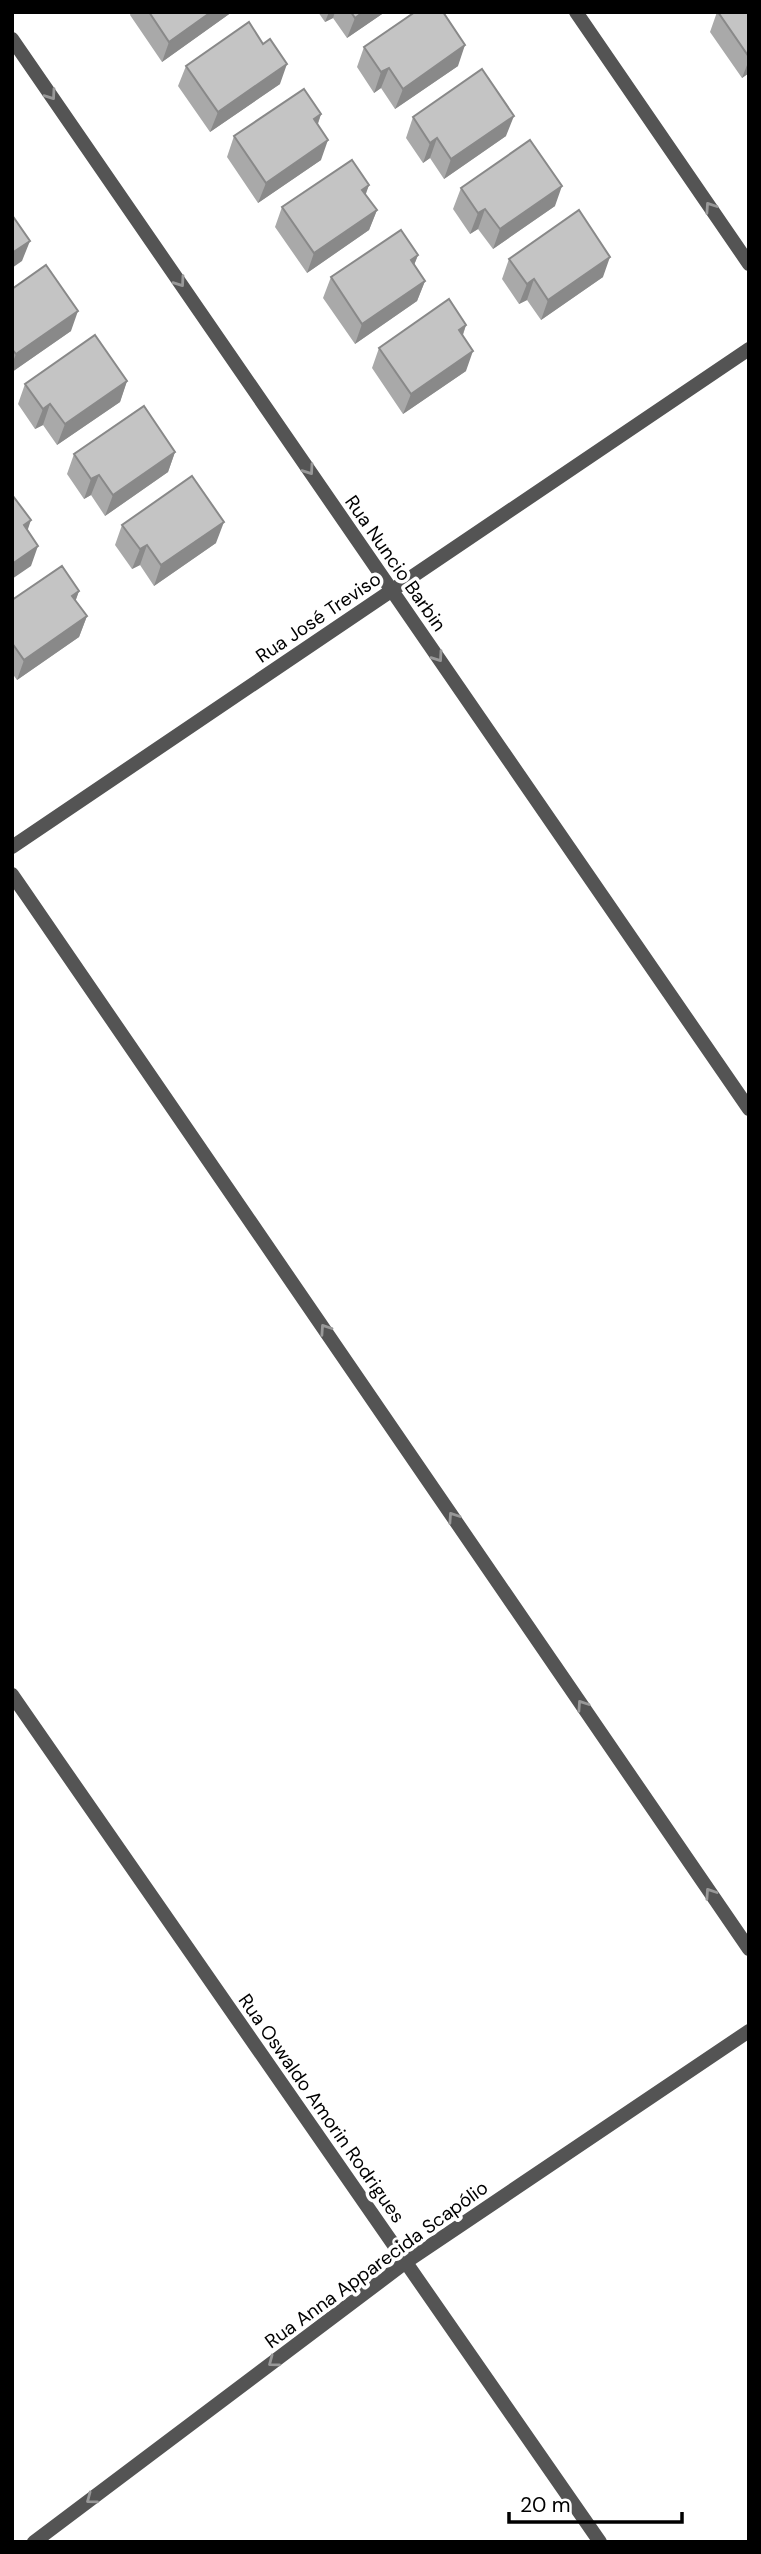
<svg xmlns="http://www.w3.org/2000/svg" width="761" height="2554" viewBox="0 0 761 2554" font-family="'DM Sans',sans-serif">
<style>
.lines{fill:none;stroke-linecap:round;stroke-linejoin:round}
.minor{stroke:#545454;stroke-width:14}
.wall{fill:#a9a9a9}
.shaded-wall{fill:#898989}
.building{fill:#c4c4c4;stroke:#898989;stroke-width:2}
.oneway{stroke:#989898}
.labels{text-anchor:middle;stroke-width:7;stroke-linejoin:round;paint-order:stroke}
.street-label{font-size:19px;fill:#000;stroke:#fff}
</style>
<rect width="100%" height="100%" fill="#fff"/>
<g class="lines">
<path class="minor" d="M576 12 749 264
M12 39 749 1109
M12 847 749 349
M12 874 749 1949
M12 1695 600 2542
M34 2542 406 2262 749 2031"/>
</g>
<path class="wall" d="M131 12H232L162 62 130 15Z
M318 12H385L347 38 333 18 325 22Z
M717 12H749V73L742 78 710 32Z
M364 47 458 66 395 109 381 88 374 93 357 67Z
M186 66 280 84 210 132 178 86Z
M321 114 318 124 321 160 258 203 227 157 234 136Z
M413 117 506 136 444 179 430 158 423 163 406 138Z
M369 185 365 194 377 210 369 230 307 273 275 227 282 207Z
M461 188 555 206 493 249 478 229 470 234 453 209Z
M418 255 414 265 425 281 417 301 355 344 323 298 331 277Z
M509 259 603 277 541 320 527 300 519 304 502 279Z
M12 289 71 331 12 372Z
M466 325 463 335 466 371 403 414 372 368 379 348Z
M127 381 120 402 57 445 43 425 35 429 18 404 25 384Z
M175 452 168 472 105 516 91 495 84 499 67 474 74 454Z
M122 525 216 543 154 586 140 565 132 569 115 545Z
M79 591 75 601 87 616 79 637 17 680 12 673V600Z"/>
<path class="shaded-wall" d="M211 12H232L162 62 169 42Z
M329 12H335L333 18 325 22Z
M363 12H385L347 38 355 18Z
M465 45 458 66 395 109 403 89Z
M749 60V73L742 78Z
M287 64 280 84 210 132 218 112Z
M389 68 381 88 374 93 381 72Z
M321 114 314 134V119Z
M514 116 506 136 444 179 451 159Z
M437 138 430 158 423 163 430 143Z
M328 140 321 160 258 203 266 183Z
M369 185 362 205V190Z
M562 186 555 206 493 249 500 229Z
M485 209 478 229 470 234 478 213Z
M377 210 369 230 307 273 314 253Z
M30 241 22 261 12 268V253Z
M418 255 410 275 411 260Z
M610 257 603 277 541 320 548 300Z
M534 279 527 300 519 304 527 284Z
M425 281 417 301 355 344 362 324Z
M78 311 71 331 12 372V364L16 354Z
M466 325 459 345V330Z
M473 351 466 371 403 414 411 394Z
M127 381 120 402 57 445 65 424Z
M50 404 43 425 35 429 43 409Z
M175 452 168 472 105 516 113 495Z
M99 475 91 495 84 499 91 479Z
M31 520 24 541V525Z
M224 522 216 543 154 586 161 565Z
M147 545 140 565 132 569 140 549Z
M38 546 31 566 12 579V564Z
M79 591 72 611V596Z
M87 616 79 637 17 680 24 660Z"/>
<path class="building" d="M149 12H211L169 42Z
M351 12H363L355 18Z
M415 12H443L465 45 403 89 389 68 381 72 364 47Z
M718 12H749V57Z
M249 22 263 44 270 39 287 64 218 112 186 66Z
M482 69 514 116 451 159 437 138 430 143 413 117Z
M304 89 321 114 314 119 328 140 266 183 234 136Z
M530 140 562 186 500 229 485 209 478 213 461 188Z
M352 160 369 185 362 190 377 210 314 253 282 207Z
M579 210 610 257 548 300 534 279 527 284 509 259Z
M12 215 30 241 12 253Z
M401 230 418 255 411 260 425 281 362 324 331 277Z
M46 265 78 311 16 354 12 349V289Z
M449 299 466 325 459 330 473 351 411 394 379 348Z
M95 335 127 381 65 424 50 404 43 409 25 384Z
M144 406 175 452 113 495 99 475 91 479 74 454Z
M192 476 224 522 161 565 147 545 140 549 122 525Z
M13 496 31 520 24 525 38 546 12 564V497Z
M62 566 79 591 72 596 87 616 24 660 12 643V600Z"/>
<defs><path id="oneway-chevron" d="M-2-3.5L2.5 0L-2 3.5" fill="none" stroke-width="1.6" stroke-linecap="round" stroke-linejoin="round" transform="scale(1.75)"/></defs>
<g class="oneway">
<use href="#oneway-chevron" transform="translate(51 95) rotate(55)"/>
<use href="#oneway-chevron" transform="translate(710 207) rotate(-124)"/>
<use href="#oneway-chevron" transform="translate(180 282) rotate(55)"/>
<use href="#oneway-chevron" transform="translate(309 470) rotate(55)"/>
<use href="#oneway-chevron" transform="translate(438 657) rotate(55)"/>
<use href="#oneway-chevron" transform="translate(325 1329) rotate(-124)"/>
<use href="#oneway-chevron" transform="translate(453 1517) rotate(-124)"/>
<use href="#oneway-chevron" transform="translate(582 1705) rotate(-124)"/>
<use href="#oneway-chevron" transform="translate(710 1893) rotate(-124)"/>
<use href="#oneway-chevron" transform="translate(273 2362) rotate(143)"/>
<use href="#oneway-chevron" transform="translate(91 2499) rotate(143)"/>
</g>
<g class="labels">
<g class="street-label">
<text transform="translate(396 563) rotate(55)" y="7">Rua Nuncio Barbin</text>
<text transform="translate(318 617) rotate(-34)" y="7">Rua José Treviso</text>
<text transform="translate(322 2108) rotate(55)" y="7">Rua Oswaldo Amorin Rodrigues</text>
<text transform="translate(376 2264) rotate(-36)" y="7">Rua Anna Apparecida Scapólio</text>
</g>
</g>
<rect width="761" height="2554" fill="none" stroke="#000000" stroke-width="28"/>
<path d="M509 2512v10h173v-10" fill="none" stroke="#000000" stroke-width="3.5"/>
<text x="520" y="2512" font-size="21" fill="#000000" stroke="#ffffff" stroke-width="5" paint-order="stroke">20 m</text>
</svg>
